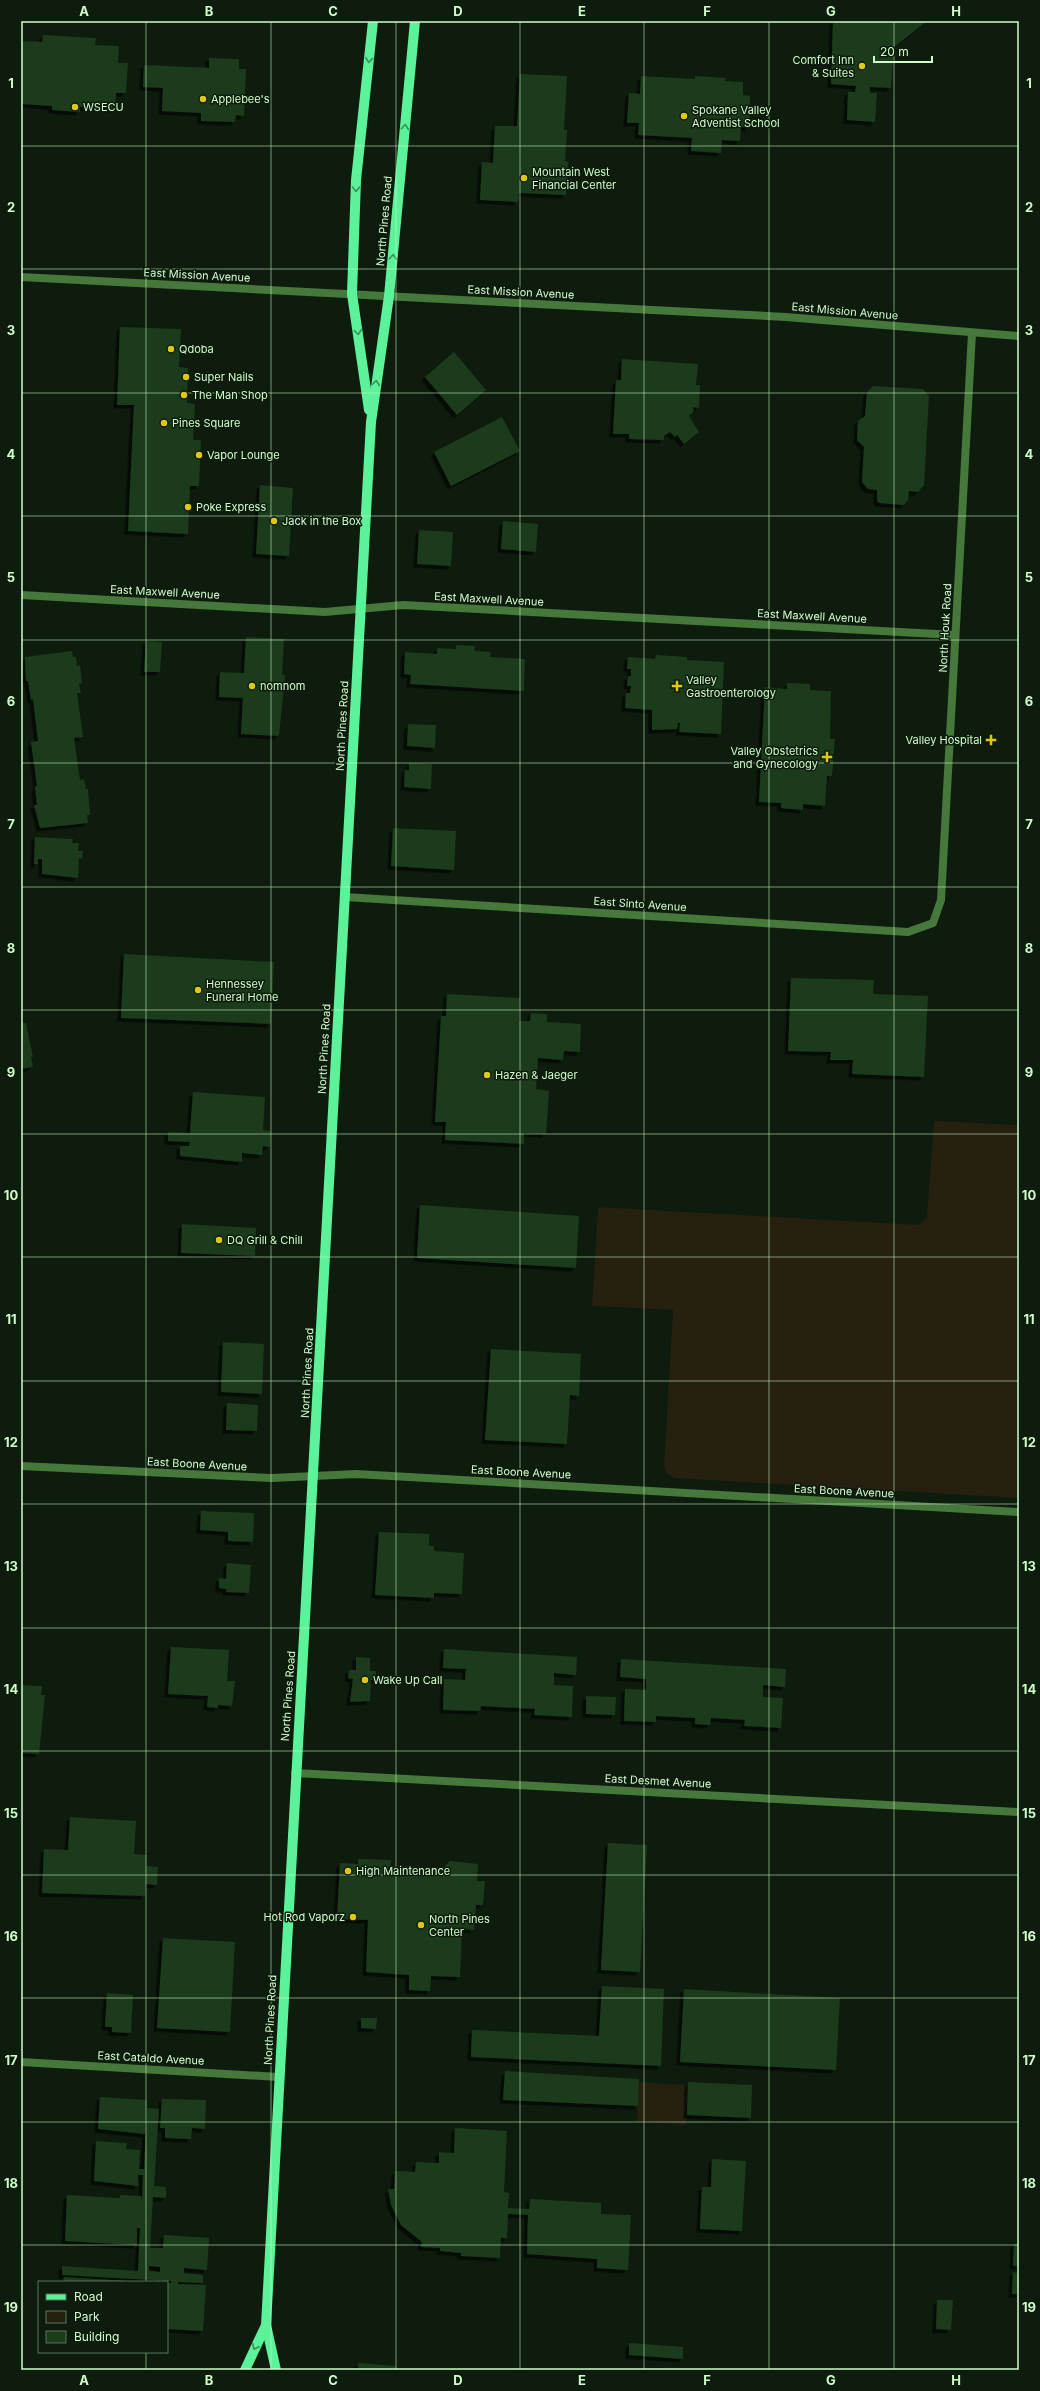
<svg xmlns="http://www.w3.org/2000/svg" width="1040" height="2391" viewBox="0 0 1040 2391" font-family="Inter,sans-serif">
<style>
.green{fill:#252010}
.building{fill:#1b3b1a;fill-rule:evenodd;filter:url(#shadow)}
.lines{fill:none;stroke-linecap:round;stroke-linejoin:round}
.minor{stroke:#46773b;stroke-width:8}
.tertiary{stroke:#46773b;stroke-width:8}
.primary{stroke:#5bf299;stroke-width:10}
.oneway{stroke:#38925a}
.grid{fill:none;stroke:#d0fbcb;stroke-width:1;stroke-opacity:0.55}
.poi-dot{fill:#e0c812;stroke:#0d1c0d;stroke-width:1.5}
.labels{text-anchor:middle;stroke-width:3;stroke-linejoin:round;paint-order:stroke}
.poi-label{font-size:11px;fill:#d0fbcb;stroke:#0d1c0d;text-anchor:start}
.street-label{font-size:11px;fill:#d0fbcb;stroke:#0d1c0d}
.neatline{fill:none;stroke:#d0fbcb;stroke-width:1.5}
.grid-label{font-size:13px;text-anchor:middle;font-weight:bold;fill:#d0fbcb}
</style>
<defs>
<filter id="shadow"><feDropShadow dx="-3.5" dy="3.5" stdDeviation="0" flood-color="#0009"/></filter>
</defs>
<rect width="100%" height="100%" fill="#0d1c0d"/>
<path class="green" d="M934 1121 1019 1125V1498L675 1478 666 1473 664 1466 673 1310 592 1306 598 1207 918 1225 927 1217Z
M639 2082 688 2085 686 2125 637 2121Z"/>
<path class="building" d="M833 21H927L894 47 891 88 870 87V93H877L875 122 847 120 848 92H855L856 86 831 84Z
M43 35 96 38 95 45 119 46 118 63H128L126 93H116L115 109 80 107V112L52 110V106L21 104V41L42 42Z
M209 58 239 59V69H246L244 116 236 115 235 122 201 121V113L162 111 163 88 143 87 144 65 209 68Z
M520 74 567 76 564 130H567L565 161 568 162 566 195 519 193 518 202 480 200 482 162 493 163 495 126H517Z
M641 76 695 79V76L726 78 725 81 743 82V95L750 96 749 128 741 127 740 141 722 140 721 153 691 151 692 138 638 135 639 123H627L629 93 640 94Z
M120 327 181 329 179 367 188 368 187 403 195 404 193 440H201L199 486H190L188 534 128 531 134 405H117Z
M454 352 486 390 457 415 425 377Z
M622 359 698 364 696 385H700L699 408 693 407 694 411 689 416 699 432 684 444 677 435 675 437 670 432 664 436V440L629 439V434H613L616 380H621Z
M873 386 923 389 929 396 924 485 918 492 909 491 908 500 904 505 879 503 877 501V490L868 489 862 482 864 447 857 440 858 421 865 416 867 392Z
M502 417 520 451 451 486 434 452Z
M260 485 293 488 289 556 256 554Z
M503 521 538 524 536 552 501 549Z
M419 530 453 532 451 566 417 564Z
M246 637 284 639 282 675H285L279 736 241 734 243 698 219 697 220 672 244 673Z
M146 641 162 642 160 672H144Z
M456 645 475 646 474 651 491 652 490 657 525 659 524 691 410 684 411 675 404 674 405 652 437 654V648L456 649Z
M72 651 73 657H76L77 666 80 665 82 683 79 684 81 693H77L83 737 74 738 80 780 84 779 86 789H88L90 815H87L88 823 40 828 34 805H37L35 787 37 786 31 742 38 741 33 699 31 700 28 681H26L25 657Z
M656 655 687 657V660L724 662 721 734 679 732 680 723H678L677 729 652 730V710L625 708 626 693H630L631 686H627L628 676H631V669H627L628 657 655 659Z
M787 683 810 684V690L831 691 830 739H835L832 776H827L825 806 803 804V810L781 808V803L759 802 765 687 787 689Z
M408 724 436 725 435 748 407 746Z
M409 763 432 764 431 789 404 787 405 770H409Z
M393 828 456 831 454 870 391 866Z
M35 837 73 839 72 843H79L78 851H83L82 859 79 858 78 878 42 874V859H38V864H34Z
M124 954 274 962 271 1024 121 1018Z
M791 978 874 980 873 994 928 996 924 1077 852 1074 853 1060H830L831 1052 788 1051Z
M447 994 520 998 519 1021H530L531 1013 547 1014V1022L581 1024 580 1052 564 1051 563 1060 538 1058 536 1089 549 1091 546 1134 524 1133V1144L445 1140 446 1122H435L441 1016H446Z
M21 1023H26L33 1057H31L33 1067 21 1069Z
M193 1092 265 1097 263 1130 271 1131 270 1147 263 1146 262 1155 242 1153V1162L180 1156V1146H189L190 1142 168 1141V1132L190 1133Z
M420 1205 579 1216 576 1268 417 1258Z
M182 1224 256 1228 255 1256 181 1253Z
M223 1342 264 1344 262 1394 221 1392Z
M491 1349 581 1354 579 1396 570 1395 567 1444 485 1440Z
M227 1403 258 1405 257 1431 226 1430Z
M201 1511 254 1513 253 1542 228 1541V1532L200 1530Z
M379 1532 429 1534V1546H434V1551L464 1553 462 1594 434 1593V1598L375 1595Z
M227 1563 251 1565 249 1593 226 1592V1589L219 1588V1578L226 1579Z
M171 1647 229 1650 227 1681H235L232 1706 218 1705V1708L207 1707 208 1696 168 1694Z
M444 1649 577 1657 576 1675 554 1673V1685L573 1686 572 1717 534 1715 535 1709 481 1706 480 1711 443 1710 444 1679 465 1680 466 1669 443 1668Z
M356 1657 370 1658V1671H376V1680H371L370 1701 350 1702 353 1679 348 1678 349 1670H356Z
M621 1659 786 1669 785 1687 763 1685V1697L783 1698 781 1728 744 1726 745 1720 711 1718 710 1725 695 1724V1718L656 1716V1722L624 1721 625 1689 646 1690V1679L620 1677Z
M21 1685 42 1686 41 1695H45L39 1754 21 1753Z
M586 1696 616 1697 615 1715 586 1714Z
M70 1817 136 1821 134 1854 147 1855 146 1866 158 1867 157 1885 146 1884 145 1896 42 1893 44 1849 68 1850Z
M608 1843 647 1845 640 1972 601 1970Z
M358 1859 391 1860V1866L443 1868 450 1861 478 1864 477 1881H485L483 1905H476L474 1930 462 1929 460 1977 431 1976 430 1991 409 1990V1975L366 1972 368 1920 337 1919 340 1863 358 1864Z
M163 1938 235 1942 230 2032 157 2028Z
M602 1986 664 1989 661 2066 471 2057 472 2030 599 2036Z
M684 1989 840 1998 836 2070 680 2062Z
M107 1993 133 1995 131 2033 112 2032V2027H105Z
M361 2018H377L376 2029 361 2028Z
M505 2071 639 2079 638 2106 503 2100Z
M688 2082 752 2085 751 2118 687 2115Z
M100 2097 147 2100 145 2134 98 2129Z
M162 2099 206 2100 205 2129 192 2128 191 2139 165 2138V2128H160Z
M147 2108 159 2109 154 2186 166 2187V2198L153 2197 150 2248H163L164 2235 209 2238 207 2270 184 2268V2273L203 2275V2283L178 2282V2284L206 2285 203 2331 167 2329V2283H171V2281L62 2275V2266L138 2271 140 2228H137V2245L65 2241 67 2195 120 2198V2195L141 2196 142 2201 143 2175H138V2186L94 2181 96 2141 127 2143 126 2149 140 2150 139 2169H144ZM149 2266 160 2267V2272L149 2271Z
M455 2128 507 2131 504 2192 509 2193 508 2208 529 2209 530 2199 601 2203V2214L631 2215 628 2270 597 2268V2259L527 2254 528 2215 508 2214 507 2238H501L500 2258 461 2256V2253L440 2251V2248L421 2247 422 2242 401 2225 391 2205 388 2189H394L395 2171 415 2172 416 2162 439 2163V2152L454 2153Z
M712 2159 746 2161 742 2231 700 2229 702 2187H711Z
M1014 2244H1019V2266H1013Z
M1018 2268 1019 2294H1012L1013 2272 1018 2273Z
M64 2277 127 2281V2282H63Z
M937 2300H953L951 2330 936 2329Z
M629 2343 683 2347V2359L629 2355Z
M358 2363 396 2366 395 2370H358Z"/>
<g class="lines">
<path class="minor" d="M21 595 325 612 403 605 955 635
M345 897 908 932 933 923 941 900 972 333
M21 1466 272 1478 356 1474 1019 1512
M295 1773 1019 1812
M21 2062 279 2077"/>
<path class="tertiary" d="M21 277 786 317 1019 336"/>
<path class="primary" d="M369 410 352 294 356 180 373 21
M245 2370 266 2325
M276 2370 266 2325 371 422 389 296 415 21"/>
</g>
<defs><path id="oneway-chevron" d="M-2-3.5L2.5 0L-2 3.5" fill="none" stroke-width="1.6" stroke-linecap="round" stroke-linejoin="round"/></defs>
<g class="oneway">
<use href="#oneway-chevron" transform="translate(369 60) rotate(96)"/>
<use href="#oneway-chevron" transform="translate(405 127) rotate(-85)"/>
<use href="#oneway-chevron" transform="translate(356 189) rotate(92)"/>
<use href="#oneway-chevron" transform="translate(393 257) rotate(-85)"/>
<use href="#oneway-chevron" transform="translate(358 332) rotate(82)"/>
<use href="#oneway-chevron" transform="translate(376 383) rotate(-82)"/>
<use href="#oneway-chevron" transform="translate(255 2347) rotate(116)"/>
</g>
<path class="grid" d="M146 21V2282M271 21V2370M396 21V2370M520 21V2370M644 21V2370M769 21V2370M894 21V2370M21 146H1019M21 269H1019M21 393H1019M21 516H1019M21 640H1019M21 763H1019M21 887H1019M21 1010H1019M21 1134H1019M21 1257H1019M21 1381H1019M21 1504H1019M21 1628H1019M21 1751H1019M21 1875H1019M21 1998H1019M21 2122H1019M21 2245H1019M146 2352V2370"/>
<g class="poi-dot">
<circle cx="862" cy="66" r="4"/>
<circle cx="203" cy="99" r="4"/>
<circle cx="75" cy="107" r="4"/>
<circle cx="684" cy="116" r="4"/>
<circle cx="524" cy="178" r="4"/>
<circle cx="171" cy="349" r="4"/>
<circle cx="186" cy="377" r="4"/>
<circle cx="184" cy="395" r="4"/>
<circle cx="164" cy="423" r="4"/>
<circle cx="199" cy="455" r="4"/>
<circle cx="188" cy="507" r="4"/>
<circle cx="274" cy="521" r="4"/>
<circle cx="252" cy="686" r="4"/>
<path d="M675 680h4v4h4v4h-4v4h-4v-4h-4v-4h4z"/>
<path d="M989 734h4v4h4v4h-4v4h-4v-4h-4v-4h4z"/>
<path d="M825 751h4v4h4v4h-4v4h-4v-4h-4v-4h4z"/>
<circle cx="198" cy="990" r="4"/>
<circle cx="487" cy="1075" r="4"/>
<circle cx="219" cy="1240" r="4"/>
<circle cx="365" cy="1680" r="4"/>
<circle cx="348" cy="1871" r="4"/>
<circle cx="353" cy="1917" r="4"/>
<circle cx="421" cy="1925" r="4"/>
</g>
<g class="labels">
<g class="poi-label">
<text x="854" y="64" text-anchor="end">Comfort Inn<tspan x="854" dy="13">&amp; Suites</tspan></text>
<text x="211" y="103">Applebee's</text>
<text x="83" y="111">WSECU</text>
<text x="692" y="114">Spokane Valley<tspan x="692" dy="13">Adventist School</tspan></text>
<text x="532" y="176">Mountain West<tspan x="532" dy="13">Financial Center</tspan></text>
<text x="179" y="353">Qdoba</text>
<text x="194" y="381">Super Nails</text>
<text x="192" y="399">The Man Shop</text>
<text x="172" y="427">Pines Square</text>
<text x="207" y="459">Vapor Lounge</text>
<text x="196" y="511">Poke Express</text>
<text x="282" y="525">Jack in the Box</text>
<text x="686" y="684">Valley<tspan x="686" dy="13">Gastroenterology</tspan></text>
<text x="260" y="690">nomnom</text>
<text x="982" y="744" text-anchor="end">Valley Hospital</text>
<text x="818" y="755" text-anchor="end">Valley Obstetrics<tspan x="818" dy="13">and Gynecology</tspan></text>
<text x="206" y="988">Hennessey<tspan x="206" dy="13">Funeral Home</tspan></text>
<text x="495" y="1079">Hazen &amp; Jaeger</text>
<text x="227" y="1244">DQ Grill &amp; Chill</text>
<text x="373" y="1684">Wake Up Call</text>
<text x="356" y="1875">High Maintenance</text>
<text x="345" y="1921" text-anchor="end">Hot Rod Vaporz</text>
<text x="429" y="1923">North Pines<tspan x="429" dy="13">Center</tspan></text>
</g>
<g class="street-label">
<text transform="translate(384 221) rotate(-85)" y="4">North Pines Road</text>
<text transform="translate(197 275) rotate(3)" y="4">East Mission Avenue</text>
<text transform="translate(521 292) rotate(3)" y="4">East Mission Avenue</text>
<text transform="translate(845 311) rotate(5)" y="4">East Mission Avenue</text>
<text transform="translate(165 592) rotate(3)" y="4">East Maxwell Avenue</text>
<text transform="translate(489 599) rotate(3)" y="4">East Maxwell Avenue</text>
<text transform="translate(812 616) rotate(3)" y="4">East Maxwell Avenue</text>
<text transform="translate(945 628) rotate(-87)" y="4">North Houk Road</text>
<text transform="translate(342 726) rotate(-87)" y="4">North Pines Road</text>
<text transform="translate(640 904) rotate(4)" y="4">East Sinto Avenue</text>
<text transform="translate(324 1049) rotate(-87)" y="4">North Pines Road</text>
<text transform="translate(307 1373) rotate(-87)" y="4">North Pines Road</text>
<text transform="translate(197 1464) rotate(3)" y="4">East Boone Avenue</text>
<text transform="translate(521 1472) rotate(3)" y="4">East Boone Avenue</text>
<text transform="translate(844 1491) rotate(3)" y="4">East Boone Avenue</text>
<text transform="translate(288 1696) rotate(-86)" y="4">North Pines Road</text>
<text transform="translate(658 1781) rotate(3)" y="4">East Desmet Avenue</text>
<text transform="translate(270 2020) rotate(-87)" y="4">North Pines Road</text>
<text transform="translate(151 2058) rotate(3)" y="4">East Cataldo Avenue</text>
</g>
</g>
<rect width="1040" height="2391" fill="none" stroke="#0d1c0d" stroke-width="44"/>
<rect x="38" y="2281" width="130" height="72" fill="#0d1c0d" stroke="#5b7559"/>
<rect x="46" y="2294" width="20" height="6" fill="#5bf299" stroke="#5b7559"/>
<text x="74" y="2301" font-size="12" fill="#d0fbcb">Road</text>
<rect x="46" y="2311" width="20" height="12" fill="#252010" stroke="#5b7559"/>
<text x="74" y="2321" font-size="12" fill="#d0fbcb">Park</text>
<rect x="46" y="2331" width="20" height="12" fill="#1b3b1a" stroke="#5b7559"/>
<text x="74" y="2341" font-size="12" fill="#d0fbcb">Building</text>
<path d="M874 56v6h58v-6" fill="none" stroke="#d0fbcb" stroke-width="2"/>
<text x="880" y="56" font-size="12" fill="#d0fbcb" stroke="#0d1c0d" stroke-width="3" paint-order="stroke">20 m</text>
<rect x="22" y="22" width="996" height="2347" class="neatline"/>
<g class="grid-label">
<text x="84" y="16">A</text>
<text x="209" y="16">B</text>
<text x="333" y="16">C</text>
<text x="458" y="16">D</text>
<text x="582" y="16">E</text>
<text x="707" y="16">F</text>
<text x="831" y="16">G</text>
<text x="956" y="16">H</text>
<text x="11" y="88">1</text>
<text x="1029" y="88">1</text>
<text x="11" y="212">2</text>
<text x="1029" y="212">2</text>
<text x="11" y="335">3</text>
<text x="1029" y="335">3</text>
<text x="11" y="459">4</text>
<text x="1029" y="459">4</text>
<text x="11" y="582">5</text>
<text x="1029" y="582">5</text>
<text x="11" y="706">6</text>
<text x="1029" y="706">6</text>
<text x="11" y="829">7</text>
<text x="1029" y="829">7</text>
<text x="11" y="953">8</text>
<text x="1029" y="953">8</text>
<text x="11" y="1077">9</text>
<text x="1029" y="1077">9</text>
<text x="11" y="1200">10</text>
<text x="1029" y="1200">10</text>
<text x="11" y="1324">11</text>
<text x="1029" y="1324">11</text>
<text x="11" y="1447">12</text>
<text x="1029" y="1447">12</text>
<text x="11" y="1571">13</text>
<text x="1029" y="1571">13</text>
<text x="11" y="1694">14</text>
<text x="1029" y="1694">14</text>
<text x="11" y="1818">15</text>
<text x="1029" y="1818">15</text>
<text x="11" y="1941">16</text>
<text x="1029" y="1941">16</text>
<text x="11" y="2065">17</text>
<text x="1029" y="2065">17</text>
<text x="11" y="2188">18</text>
<text x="1029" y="2188">18</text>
<text x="11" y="2312">19</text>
<text x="1029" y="2312">19</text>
<text x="84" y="2385">A</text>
<text x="209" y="2385">B</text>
<text x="333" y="2385">C</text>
<text x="458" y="2385">D</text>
<text x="582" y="2385">E</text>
<text x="707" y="2385">F</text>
<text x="831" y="2385">G</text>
<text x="956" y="2385">H</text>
</g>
</svg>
